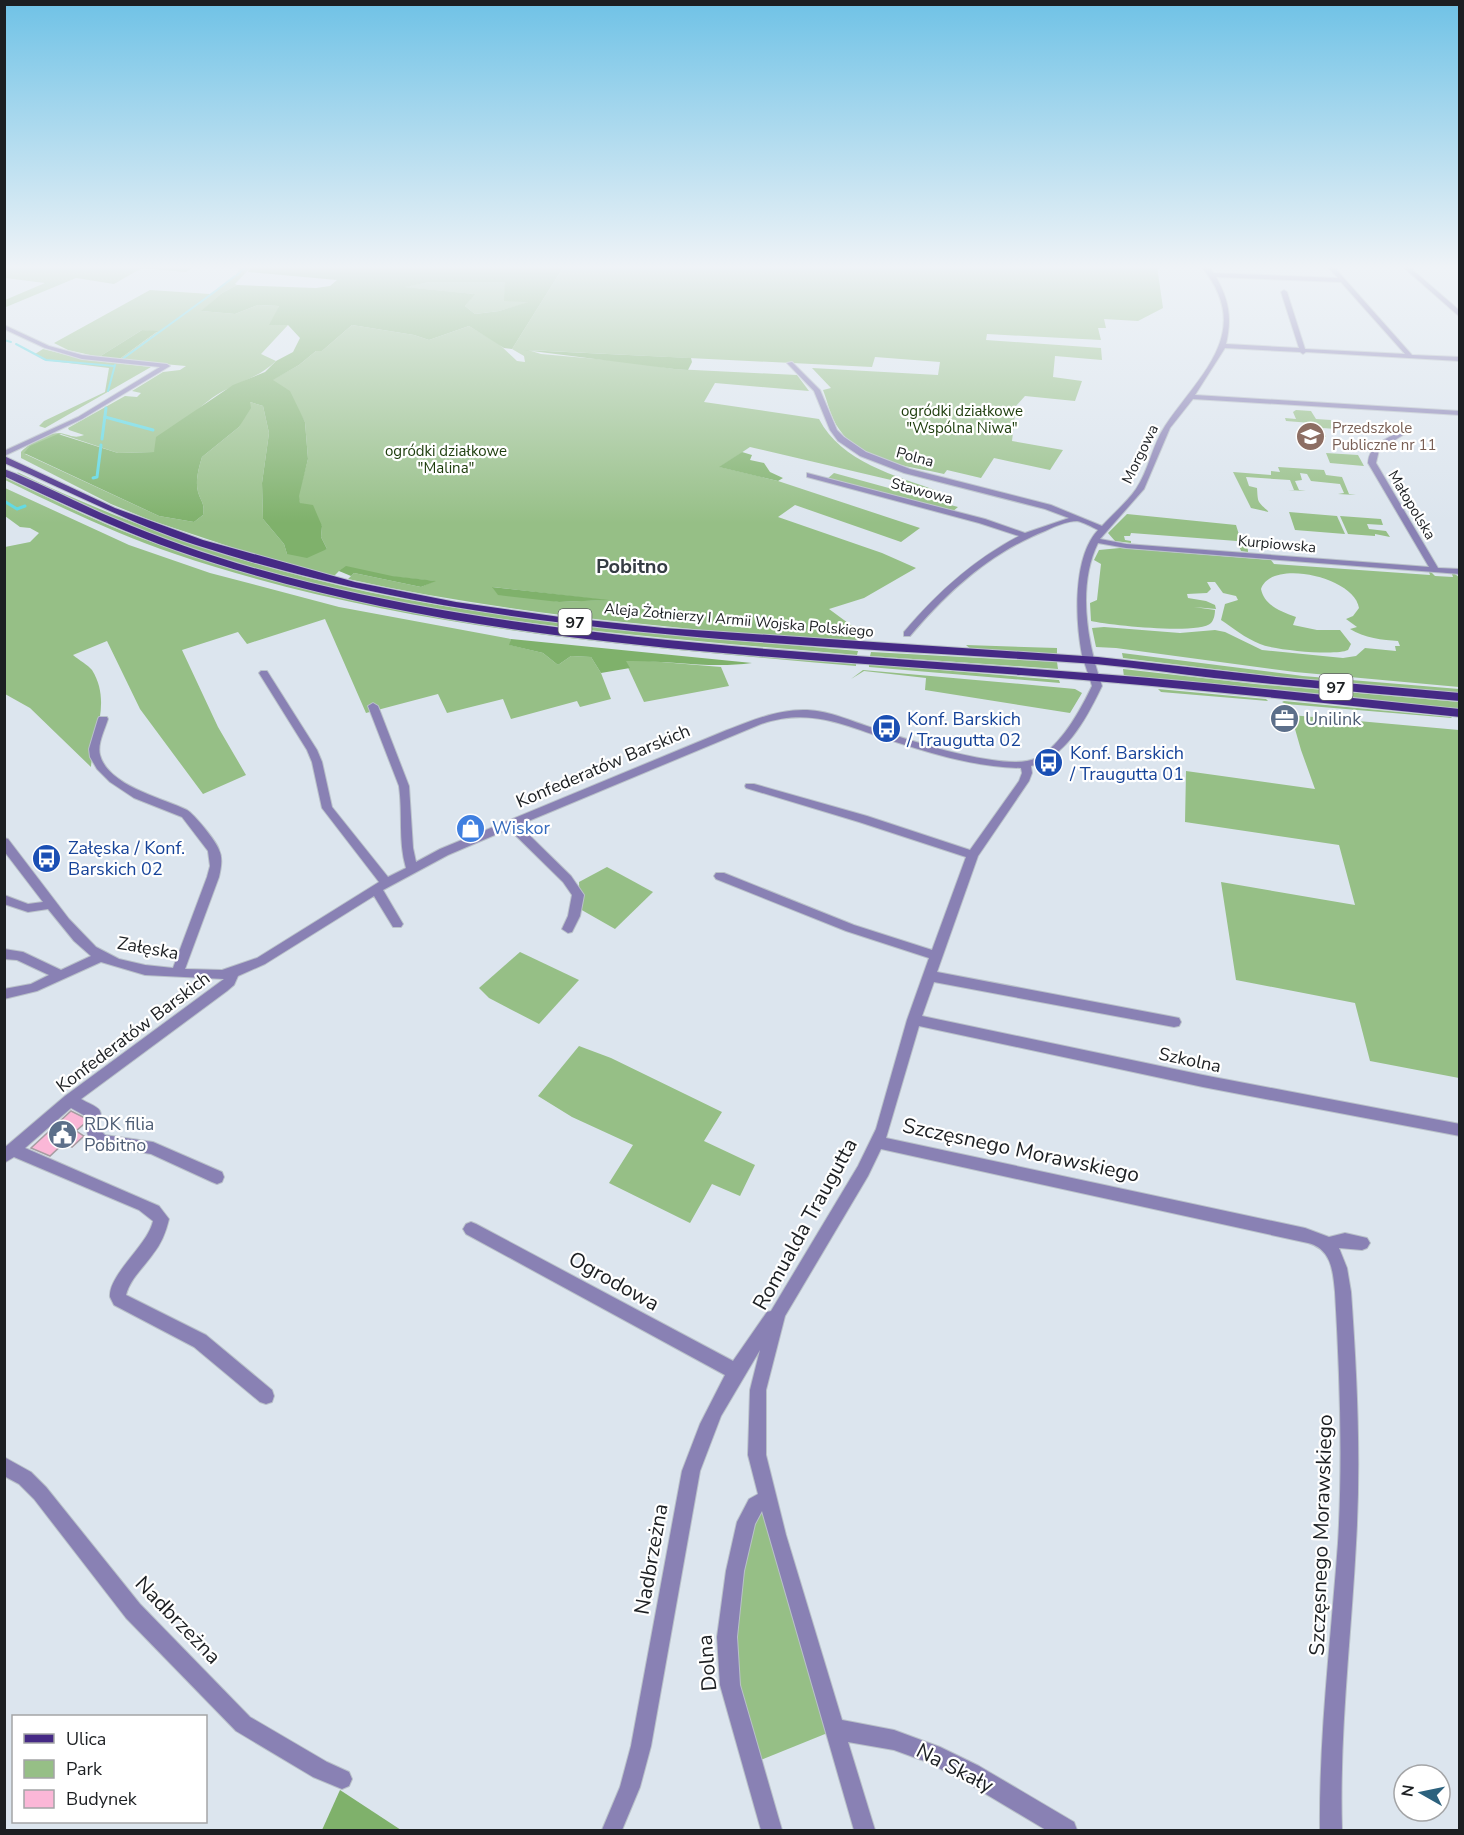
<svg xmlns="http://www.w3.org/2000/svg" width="1464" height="1835" font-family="'Nunito Sans',sans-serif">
<rect width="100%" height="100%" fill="#dce5ee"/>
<g fill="#96bf86" fill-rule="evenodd">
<path d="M4 266H195L186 272 142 268 114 284 76 278 6 307 5 300 45 283 5 278Z"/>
<path d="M242 266H252L235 284 237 285 222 293 202 311 235 314 258 305 279 306 274 318 288 325 261 354 276 361C258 379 233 383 212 398 191 413 173 434 154 452L118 453 61 434 25 454 159 516 194 522 203 515C205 503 201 502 198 492 195 481 199 467 202 457L239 427 250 402 263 406 269 433 262 483 263 519 284 544 287 554 327 549 321 537 322 526 300 503 298 496 308 459 305 422 298 410 272 380 299 365 316 351H322L352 325 414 335 429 340 469 326 499 344 517 361 525 362 524 356 512 349 564 266H1157L1163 308 1138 321 1104 319 1106 328H1098L1101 340 987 334 986 340 1101 348 1102 360 1055 356 1053 377 1082 381 1075 401 1025 396 1016 406 1012 441 1063 450 1050 470 994 458 981 478 947 470 944 474C909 466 860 462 839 429 831 418 828 403 823 390L831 388 812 368 938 375 940 362 875 357 872 367 528 350 541 354 630 362 674 369 797 375 809 391 715 383 704 402 819 419C841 462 896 476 938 491L750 447 720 467 778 481 920 528 901 542 795 505 778 517 882 553 916 568 864 598 829 609 867 637H860L859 643C687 629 516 616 348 579L354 573 421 587 434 581 339 571 334 576 252 554 150 520 111 504 21 458V452C28 444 49 432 60 433 71 435 74 439 84 435L69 430 68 428 125 396 137 397 141 393 132 391 163 372 180 370 186 366 118 360 157 332 142 330 99 357 68 350 54 343 150 290 210 294 235 276ZM493 588V587L603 600 559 602Z"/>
<path d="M430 282H505L530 302 499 311 475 314 465 306 474 294 402 287Z"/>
<path d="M43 349 87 360 151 367 45 428 39 426 44 421 105 392 109 368 44 360 35 354Z"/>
<path d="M1296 410 1311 411 1316 419 1331 420 1335 429 1323 428 1326 437 1317 436 1311 423 1286 421 1285 418 1296 419 1293 412Z"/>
<path d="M1326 453 1358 455 1364 466 1330 463Z"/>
<path d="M1278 467 1324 470 1326 475 1342 477 1349 494 1356 495 1338 494 1344 493 1340 484 1311 481 1307 474 1300 473 1302 480 1295 481 1299 490 1306 491 1288 490H1294L1290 480 1246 477 1249 486 1257 488C1258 503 1257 501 1269 512L1251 508 1233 472 1271 475V471L1280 472Z"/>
<path d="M17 472C129 526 247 566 368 592 530 625 694 637 858 651L857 655C595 632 322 616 80 503 68 497 21 479 17 472Z"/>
<path d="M834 473 958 507 952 512 827 479Z"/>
<path d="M4 477C43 495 81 514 120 530 214 567 311 592 410 611L856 663V666C626 646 394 628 175 554 116 534 60 507 5 480Z"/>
<path d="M5 488 129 545 210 573 339 607 511 639 510 645 543 653 558 665 571 656 591 657 601 673 611 699 580 707 577 701 511 719 503 699 447 713 438 694 366 713 325 619 247 644 238 632 182 650 218 727 246 775 203 794 140 709 107 641 73 655C79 660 88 665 92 670 112 702 93 735 91 767L30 708 5 694V547L30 542 39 533 30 528 20 527 5 516Z"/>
<path d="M1289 512 1337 516 1345 534 1295 530Z"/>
<path d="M1127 514 1236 525 1240 538 1247 539 1248 552 1241 551 1237 541 1131 533 1130 536H1124L1125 540 1131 541V543L1115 541 1108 533Z"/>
<path d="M1340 516 1381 519 1383 525 1367 524 1369 529 1386 531 1390 537 1375 534V536L1348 534Z"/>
<path d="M1120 548 1271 560 1274 564 1430 575 1429 572H1431L1435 576 1453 577 1452 574H1455L1460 578 1459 687 1295 672 1116 648 1096 647 1092 628 1104 627 1180 633 1215 630 1225 632 1262 650 1343 658 1356 656 1365 648 1396 651 1395 646H1400L1398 641C1383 640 1364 638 1350 629L1357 627 1346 619 1353 616 1359 608C1355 577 1271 558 1261 589 1264 605 1281 612 1296 617L1293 625 1317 630H1340L1351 644 1348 650C1336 656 1273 650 1260 644 1245 638 1233 628 1221 620L1225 604 1238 600 1236 596 1223 593 1215 582H1207L1211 589 1207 593 1187 594 1188 598 1206 601 1215 605 1216 609 1194 607 1215 610C1215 614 1214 620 1211 623 1199 635 1108 625 1091 621L1090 603 1097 600 1101 564 1094 560 1099 550Z"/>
<path d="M966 645 1057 648V654L972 650Z"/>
<path d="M871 652 1057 662 1058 669 870 656Z"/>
<path d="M1122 653 1303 676 1459 689V693L1289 678 1123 658Z"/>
<path d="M625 661H649L721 667 729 686 644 702Z"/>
<path d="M869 664 1059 680 1060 683 869 667Z"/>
<path d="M1123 669 1255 684 1459 702V709L1124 677Z"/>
<path d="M863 670 1032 685 1075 689 1082 693 1070 713 925 690 926 678 864 671 851 679Z"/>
<path d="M1158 689 1266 699 1268 701 1161 692Z"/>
<path d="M1284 701 1451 717 1452 718 1286 704 1282 702Z"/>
<path d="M1291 715 1459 730V1078L1370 1061 1355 1003 1236 980 1221 882 1355 905 1339 845 1185 822 1186 771 1315 789 1301 750Z"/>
<path d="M607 867 653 892 615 929 580 909 579 882Z"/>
<path d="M520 952 579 980 539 1024 489 998 479 988Z"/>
<path d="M579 1046 611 1058 722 1112 704 1141 755 1165 740 1196 712 1184 690 1223 609 1183 633 1145 572 1117 538 1096Z"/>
<path d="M766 1507 830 1732 758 1761 734 1683 735 1605 759 1508Z"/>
</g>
<g fill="#7fb16b" fill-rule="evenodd">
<path d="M252 266H564L512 349 504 348 469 326 429 340 414 335 352 325 322 351H316L299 365 273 380 290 391 305 422 308 459 299 496 300 503 313 505 322 526 321 537 327 549 307 558 287 554 284 544 263 519 262 483 269 433 263 406 250 402 251 408 239 427 202 457C199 467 195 481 198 492 201 502 205 503 203 515L194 522 159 516 24 453 30 446 58 434 118 453 154 452 156 437 233 385 265 372 276 361 293 352 300 338 288 325H269L279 306 258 305 235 314 201 311 222 293 237 285 316 288 330 286 337 280 248 272ZM430 282H505L504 301 528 302 499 311 475 314 465 306 475 294 405 287Z"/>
<path d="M142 330 158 331 118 360 99 357Z"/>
<path d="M524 350 691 358 692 362 688 370 674 369Z"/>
<path d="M742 452 752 455 750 460 764 463 770 472 783 478 778 481 719 467Z"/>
<path d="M346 566 392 576 436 581 421 587 354 573 351 576 339 571Z"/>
<path d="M492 587 609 600 559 602 498 595Z"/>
<path d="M511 639 752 663C708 669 670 660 626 661L630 668 601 673 591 657 571 656 558 665 543 653 509 645Z"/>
<path d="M340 1790 401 1830H322Z"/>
</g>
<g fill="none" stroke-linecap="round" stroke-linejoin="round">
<g stroke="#5ad8e2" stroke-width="2">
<path d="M237 275 247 266"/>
<path d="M218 289 235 276"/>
<path d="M4 340 11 342"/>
<path d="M16 344 46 360 114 366"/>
<path d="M121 360 217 290"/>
<path d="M108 391 115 365"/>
</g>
<g stroke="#5ad8e2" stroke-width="3">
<path d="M105 417 153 430"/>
<path d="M102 439 106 408"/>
<path d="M93 478 97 477 101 445"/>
<path d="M4 501 17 509 25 506"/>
</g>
</g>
<path fill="#fbb7d7" stroke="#a89da2" stroke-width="1.5" d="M71 1111 85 1118 84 1124 76 1131 84 1136 72 1147 64 1143 50 1156 31 1148Z"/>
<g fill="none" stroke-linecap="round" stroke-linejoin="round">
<defs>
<g id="minor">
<path d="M1201 266H1207L1214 273 1338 278 1327 266H1333L1412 355 1460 357V361L1306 352 1303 354 1300 352 1225 348 1195 395 1460 411V415L1193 399 1170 428 1144 489 1100 539 1126 544 1429 567 1368 463C1369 445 1386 438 1401 432L1405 434 1403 435 1379 450 1376 463 1438 568 1460 569V574L1126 548 1098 543C1077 586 1087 642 1102 686 1087 717 1066 758 1031 766L1032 773 1029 781 978 856 937 972 1174 1017 1179 1018 1181 1022 1179 1026 1174 1027 934 982 922 1016 1203 1075 1460 1124V1136L1203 1087 919 1026 886 1138 1305 1228 1329 1237 1345 1233 1367 1238 1370 1243 1367 1248 1362 1250 1339 1248 1347 1268 1351 1292C1357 1376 1361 1460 1356 1543 1351 1639 1339 1734 1342 1830H1320C1319 1734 1331 1639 1338 1543 1343 1460 1340 1376 1335 1292 1333 1272 1332 1249 1308 1243L881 1149 868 1176 785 1316 766 1390V1455L786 1535 842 1720 894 1730 940 1747 979 1766 1074 1822 1077 1830H1046L964 1781 927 1762 894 1750 848 1742 875 1830H854L762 1511 755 1524 744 1571 737 1637 740 1685 782 1830H761L720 1685 717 1637 726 1571 737 1522 749 1499 758 1494 748 1455 750 1390 760 1350 721 1416 700 1471 651 1746 640 1787 622 1830H602L620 1787 631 1746 682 1471 700 1424 725 1375 466 1234 463 1229 466 1224 471 1222 476 1224 733 1361 767 1312 771 1311 858 1166 876 1129 907 1020 929 958 846 931 716 879 714 876 716 873H724L854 925 932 950 966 857 859 822 746 788 745 786 746 784H754L867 816 970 850 1019 781 1022 773 1021 768C979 767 939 756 899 743 849 728 814 706 761 724L519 825 571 876 584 895 580 916 572 932 568 933 562 929 568 916 572 895 563 882 509 829 448 855 383 890 403 924 401 927H393L374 896 265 964 238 976 234 985 227 991 81 1099C100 1110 104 1106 99 1129L105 1135 153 1142 222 1172 224 1177 222 1182 217 1184 212 1182 151 1154 97 1145C86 1139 85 1128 87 1117L71 1108 25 1148 159 1206 169 1219C166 1232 161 1244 153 1254 144 1267 130 1279 126 1295L206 1335 272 1390 274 1396 272 1402 266 1404 260 1402 194 1347 114 1305C114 1305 110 1297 110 1297 108 1275 148 1245 153 1221L139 1210 14 1157 4 1163V1148L65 1096 224 979 145 975 101 962 37 991 4 999V989L31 984 49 975 17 960 4 959V949L23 952 61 970 91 956 74 941 48 909 28 912 4 904V895L28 904 43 902 4 851V838L8 839 69 919 96 947 119 959 145 965 173 968 207 877 210 866 208 851 182 817 134 798 110 782 97 769 90 757 89 749 98 719 99 717H107L108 719C105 729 97 744 100 755 108 786 163 798 187 810 194 814 217 842 219 850 223 858 221 868 219 877L185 969 222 970 257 958 379 882 322 808 312 762 307 750 259 673 261 671H267L317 750 322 762 332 807 388 877 406 868C398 841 403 813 399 786L368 706 373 703 378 706 409 786 413 848 416 862 440 849 727 730C753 720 779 709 807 710 830 711 851 721 873 728 912 741 951 754 992 760 1006 762 1024 764 1037 758 1061 746 1081 709 1092 686 1089 676 1085 665 1082 655 1075 618 1073 557 1098 530 1092 527 1083 522 1077 521 1068 521 1053 527 1045 531 990 553 948 591 910 636H904V632C937 593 973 560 1019 536L979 523 807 477V473L985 519 1025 533 1069 518 1045 509 904 473 860 456 838 441 830 430 814 391 787 363 792 362 820 390 837 430 844 437 866 452 910 469 1051 505 1102 526C1113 514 1127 502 1136 489 1149 470 1152 445 1165 426 1201 373 1255 331 1201 266ZM1216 277 1341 282 1405 354 1305 349 1287 292 1284 290 1281 292 1299 348 1226 344C1232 318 1229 300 1216 277Z"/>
<path d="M1402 266H1408L1460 311V317Z"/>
<path d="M4 325 49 346 82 355 167 364 170 366 82 419 4 456V451L78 417 160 367 82 359 45 348 4 329Z"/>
<path d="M4 1457 31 1472 46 1487 140 1604 250 1717 327 1762 349 1772 352 1779 349 1786 342 1789 313 1777 236 1731 126 1618 34 1499 19 1484 4 1476Z"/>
</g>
<g id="primary">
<path d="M4 456 115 508 203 540 355 582 456 602 560 617 664 628 1098 657 1276 677 1460 693V701C1378 694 1296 687 1214 678 1170 673 1126 666 1081 663 783 642 483 638 196 545 129 523 69 491 4 463Z"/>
<path d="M4 469C41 483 77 503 113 518 177 546 244 567 311 583 544 639 784 650 1021 668 1168 678 1314 694 1460 709V717C1314 702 1168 686 1021 675 751 655 472 645 211 562 140 540 72 508 4 476Z"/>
</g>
</defs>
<use href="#minor" stroke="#b9c1c9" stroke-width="2"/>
<use href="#primary" stroke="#b9c1c9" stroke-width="2"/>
<use href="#minor" fill="#8981b4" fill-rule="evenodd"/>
<use href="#primary" fill="#452985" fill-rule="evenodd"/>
</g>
<linearGradient id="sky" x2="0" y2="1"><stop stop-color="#6fc2e6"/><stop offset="0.51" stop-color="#eff3f7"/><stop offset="1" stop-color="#eff3f7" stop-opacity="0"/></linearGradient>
<rect width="1464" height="523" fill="url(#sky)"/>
<defs>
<symbol id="school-disc" viewBox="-11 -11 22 22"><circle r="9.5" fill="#8d6e63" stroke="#fff"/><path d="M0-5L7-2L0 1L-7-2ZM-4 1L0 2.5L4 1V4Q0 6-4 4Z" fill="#fff"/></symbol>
<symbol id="office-disc" viewBox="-11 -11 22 22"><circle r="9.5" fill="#5c6f8a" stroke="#fff"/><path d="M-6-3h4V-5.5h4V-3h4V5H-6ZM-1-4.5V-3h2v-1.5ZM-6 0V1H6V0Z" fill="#fff"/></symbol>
<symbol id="bus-disc" viewBox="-11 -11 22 22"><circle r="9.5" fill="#1a4fb4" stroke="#fff"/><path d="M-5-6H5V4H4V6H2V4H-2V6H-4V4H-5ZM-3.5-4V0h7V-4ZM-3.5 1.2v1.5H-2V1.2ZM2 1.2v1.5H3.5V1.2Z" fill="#fff"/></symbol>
<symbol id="shop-disc" viewBox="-11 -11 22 22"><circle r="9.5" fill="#3f7fe0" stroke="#fff"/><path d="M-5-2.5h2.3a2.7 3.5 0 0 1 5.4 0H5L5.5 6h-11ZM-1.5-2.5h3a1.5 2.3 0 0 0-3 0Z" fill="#fff"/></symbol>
<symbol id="civic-disc" viewBox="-11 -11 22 22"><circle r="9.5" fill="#5c6f8a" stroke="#fff"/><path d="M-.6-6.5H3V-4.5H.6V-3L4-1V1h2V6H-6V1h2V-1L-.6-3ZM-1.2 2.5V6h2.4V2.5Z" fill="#fff"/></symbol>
</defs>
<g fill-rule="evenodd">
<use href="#school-disc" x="1294" y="420" width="33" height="33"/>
<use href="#office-disc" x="1268" y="702" width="33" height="33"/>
<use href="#bus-disc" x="870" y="712" width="33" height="33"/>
<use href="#bus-disc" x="1032" y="746" width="33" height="33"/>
<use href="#shop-disc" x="454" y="812" width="33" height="33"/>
<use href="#bus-disc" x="30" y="842" width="33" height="33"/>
<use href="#civic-disc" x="46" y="1118" width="33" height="33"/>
</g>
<g text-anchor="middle" stroke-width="4.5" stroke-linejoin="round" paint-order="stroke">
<g font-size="15" fill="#1b3b0a" stroke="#fff">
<text x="962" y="416">ogródki działkowe<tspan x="962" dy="17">"Wspólna Niwa"</tspan></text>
<text x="446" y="456">ogródki działkowe<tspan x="446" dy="17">"Malina"</tspan></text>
</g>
<g font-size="15" fill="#785e54" stroke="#fff" text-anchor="start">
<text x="1332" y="433">Przedszkole<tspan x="1332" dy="17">Publiczne nr 11</tspan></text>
</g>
<g font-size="15" fill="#1c1f22" stroke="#fff">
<text transform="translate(1140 454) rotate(-64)" y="5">Morgowa</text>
<text transform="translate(915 457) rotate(15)" y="5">Polna</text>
<text transform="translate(922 491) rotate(15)" y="5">Stawowa</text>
<text transform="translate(1412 505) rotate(59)" y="5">Małopolska</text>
<text transform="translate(1277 544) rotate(5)" y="5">Kurpiowska</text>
<text transform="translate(739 620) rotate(5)" y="5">Aleja Żołnierzy I Armii Wojska Polskiego</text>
</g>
<g fill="#fff" stroke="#606264" stroke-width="1.5">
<rect x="558.5" y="609" width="33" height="26" rx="4.5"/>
<rect x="1319.5" y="674" width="33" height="26" rx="4.5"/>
</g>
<g font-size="16" font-weight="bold" fill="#1c1f22">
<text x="575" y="628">97</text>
<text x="1336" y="693">97</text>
</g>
<g font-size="18" fill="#164399" stroke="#fff" text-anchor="start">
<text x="907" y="725">Konf. Barskich<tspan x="907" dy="21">/ Traugutta 02</tspan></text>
<text x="1070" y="759">Konf. Barskich<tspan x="1070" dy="21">/ Traugutta 01</tspan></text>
<text x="68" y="854">Załęska / Konf.<tspan x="68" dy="21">Barskich 02</tspan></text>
</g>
<g font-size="18" fill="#4e5e75" stroke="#fff" text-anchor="start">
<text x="1305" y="725">Unilink</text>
<text x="84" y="1130">RDK filia<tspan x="84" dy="21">Pobitno</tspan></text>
</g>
<g font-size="18" fill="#1c1f22" stroke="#fff">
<text transform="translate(603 766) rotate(-23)" y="6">Konfederatów Barskich</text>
<text transform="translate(148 948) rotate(10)" y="6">Załęska</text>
<text transform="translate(133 1032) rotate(-37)" y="6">Konfederatów Barskich</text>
<text transform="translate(1190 1060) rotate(12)" y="6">Szkolna</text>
</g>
<g font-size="18" fill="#366cbe" stroke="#fff" text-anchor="start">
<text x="492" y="834">Wiskor</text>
</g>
<g font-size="20" font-weight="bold" fill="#353c43" stroke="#fff">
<text x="632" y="573">Pobitno</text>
</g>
<g font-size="21" fill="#1c1f22" stroke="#fff">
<text transform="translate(1021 1150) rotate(12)" y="7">Szczęsnego Morawskiego</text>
<text transform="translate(805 1224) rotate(-61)" y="7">Romualda Traugutta</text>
<text transform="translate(614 1281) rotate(29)" y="7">Ogrodowa</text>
<text transform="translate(1321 1535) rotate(-88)" y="7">Szczęsnego Morawskiego</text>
<text transform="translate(651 1559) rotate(-80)" y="7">Nadbrzeżna</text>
<text transform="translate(178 1620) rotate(46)" y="7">Nadbrzeżna</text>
<text transform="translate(707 1663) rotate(-95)" y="7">Dolna</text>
<text transform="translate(955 1768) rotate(27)" y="7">Na Skały</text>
</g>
</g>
<rect width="1464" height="1835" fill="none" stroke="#1c1f22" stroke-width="12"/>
<rect x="12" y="1715" width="195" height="108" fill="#ffffff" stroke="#a4a5a7" stroke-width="1.5"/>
<rect x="24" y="1734" width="30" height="9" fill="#452985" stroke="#a4a5a7" stroke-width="1.5"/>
<text x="66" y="1745" font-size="18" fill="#1c1f22">Ulica</text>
<rect x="24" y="1760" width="30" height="18" fill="#96bf86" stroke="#a4a5a7" stroke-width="1.5"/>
<text x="66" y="1775" font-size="18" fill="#1c1f22">Park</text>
<rect x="24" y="1790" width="30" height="18" fill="#fbb7d7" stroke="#a4a5a7" stroke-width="1.5"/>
<text x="66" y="1805" font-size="18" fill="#1c1f22">Budynek</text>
<g transform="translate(1422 1793) rotate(279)"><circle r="28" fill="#ffffff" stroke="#a4a5a7" stroke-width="1.5"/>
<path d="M0-4.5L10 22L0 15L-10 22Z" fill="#2c617d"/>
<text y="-9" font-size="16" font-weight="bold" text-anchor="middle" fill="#1c1f22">N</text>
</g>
</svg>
